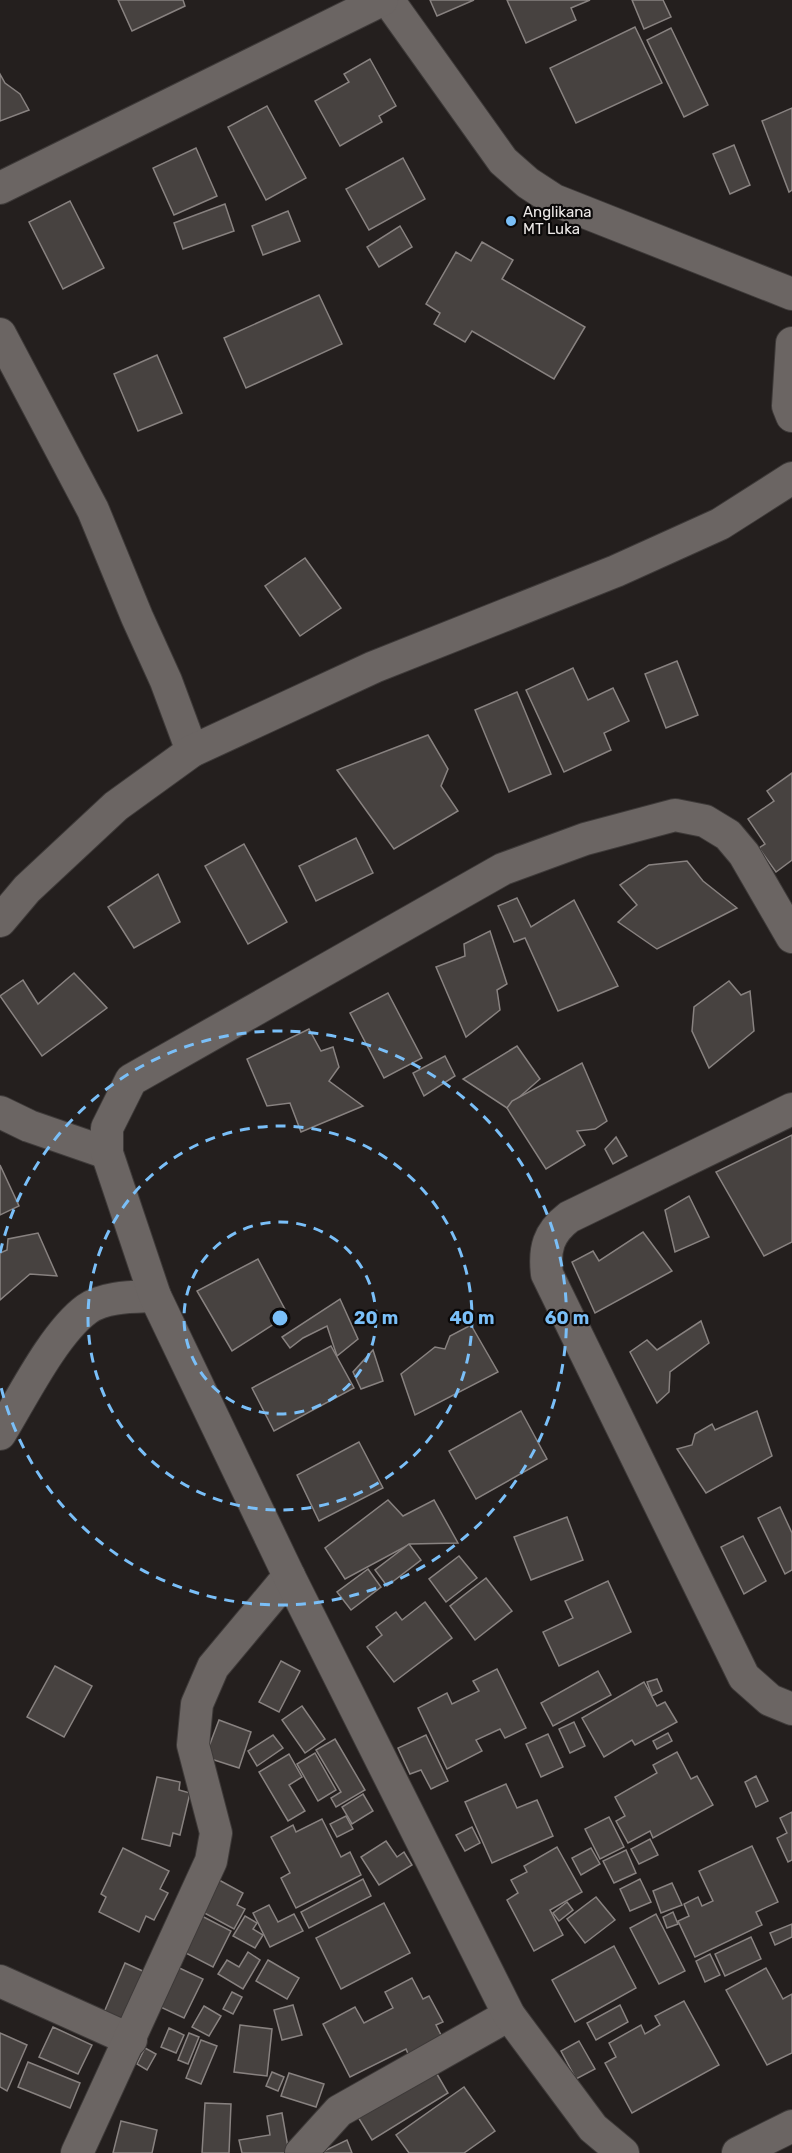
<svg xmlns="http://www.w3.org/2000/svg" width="792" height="2153" font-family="Rubik,sans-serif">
<rect width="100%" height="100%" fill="#241f1e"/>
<g fill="#474240" stroke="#888280" stroke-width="1.5">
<path d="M118 0H183L185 6 132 31Z"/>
<path d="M430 0H474L437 16Z"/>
<path d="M507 0H590L571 8 576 20 526 43Z"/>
<path d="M632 0H663L671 17 644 29Z"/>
<path d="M635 27 662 83 576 123 550 68Z"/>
<path d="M671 28 708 105 684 117 647 40Z"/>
<path d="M370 59 396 106 379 116 382 122 340 146 315 101 349 82 344 74Z"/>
<path d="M0 74 5 83 20 94 29 110 0 121Z"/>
<path d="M267 106 306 178 266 200 228 127Z"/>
<path d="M792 108V190L789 192 762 121Z"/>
<path d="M734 145 750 185 730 194 713 154Z"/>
<path d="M196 148 217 196 174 215 153 168Z"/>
<path d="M403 158 425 199 369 230 346 189Z"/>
<path d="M70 201 104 268 63 289 29 222Z"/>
<path d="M225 204 234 231 183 249 174 223Z"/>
<path d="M288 211 300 241 263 255 252 226Z"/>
<path d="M400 226 412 247 379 267 367 247Z"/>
<path d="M482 242 513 260 502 279 585 327 554 379 472 331 465 342 434 324 440 313 426 304 456 252 471 261Z"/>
<path d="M319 295 342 344 246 388 224 338Z"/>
<path d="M157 355 182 413 138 431 114 374Z"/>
<path d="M305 558 341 608 300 636 265 586Z"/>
<path d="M677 661 698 715 666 728 645 674Z"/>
<path d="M573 668 588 700 613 688 629 721 604 733 611 750 564 772 526 690Z"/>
<path d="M517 692 551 774 509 792 475 710Z"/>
<path d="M428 735 448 769 441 786 458 811 394 849 337 770Z"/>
<path d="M792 773V860L776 872 759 848 765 844 748 819 774 801 767 791Z"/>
<path d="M356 838 373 873 316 901 299 866Z"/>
<path d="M244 844 287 922 248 944 205 866Z"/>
<path d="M687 861 703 881 737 908 657 949 618 922 637 905 620 885 649 865Z"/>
<path d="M158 874 180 922 134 948 108 907Z"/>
<path d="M517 898 531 927 574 900 618 986 558 1011 525 938 514 942 498 906Z"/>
<path d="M490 931 507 984 497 990 500 1010 466 1037 436 967 465 956 464 944Z"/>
<path d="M74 973 107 1008 42 1056 0 996 23 980 38 1004Z"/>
<path d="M729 981 741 995 750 991 754 1031 709 1068 692 1031 694 1007Z"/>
<path d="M388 993 422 1058 384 1078 350 1013Z"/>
<path d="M309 1029 321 1051 333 1047 339 1067 329 1081 363 1106 301 1132 290 1103 267 1106 247 1059Z"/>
<path d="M517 1046 540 1079 507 1108 463 1079Z"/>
<path d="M445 1056 455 1076 424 1096 413 1073Z"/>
<path d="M582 1063 607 1121 595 1129 577 1131 585 1145 546 1169 507 1108 512 1101Z"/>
<path d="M792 1135V1242L764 1256 716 1172Z"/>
<path d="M616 1137 627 1156 613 1164 605 1149Z"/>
<path d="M0 1165 19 1206 0 1215Z"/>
<path d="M689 1196 709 1237 675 1252 665 1210Z"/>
<path d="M643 1232 672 1271 595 1313 572 1262 593 1251 599 1261Z"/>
<path d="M38 1233 57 1276 30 1274 0 1300V1253L7 1250 8 1239Z"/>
<path d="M258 1259 288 1315 232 1351 197 1291Z"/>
<path d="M340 1299 358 1339 337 1356 327 1326 303 1338 290 1348 282 1337Z"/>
<path d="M701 1321 709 1343 670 1372 669 1392 657 1403 630 1352 647 1340 657 1350Z"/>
<path d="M471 1325 498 1372 415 1415 401 1374 435 1347 445 1349 450 1336Z"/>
<path d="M331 1346 354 1388 274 1431 252 1388Z"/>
<path d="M373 1350 383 1381 361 1389 353 1372Z"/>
<path d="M521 1411 547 1459 476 1499 449 1451Z"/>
<path d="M757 1411 772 1456 706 1493 677 1449 692 1445 695 1434 712 1424 715 1430Z"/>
<path d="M359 1442 383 1488 319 1521 297 1475Z"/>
<path d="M388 1500 403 1516 434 1500 458 1543 410 1544 345 1579 325 1548Z"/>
<path d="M780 1507 792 1533V1570L785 1574 758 1518Z"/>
<path d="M567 1517 583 1560 531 1580 514 1537Z"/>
<path d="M743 1536 766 1581 744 1594 721 1547Z"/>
<path d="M409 1544 421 1560 387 1586 375 1570Z"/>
<path d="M459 1556 477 1578 446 1602 429 1579Z"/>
<path d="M368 1569 381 1587 351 1610 337 1592Z"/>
<path d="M486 1578 512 1611 475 1640 450 1606Z"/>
<path d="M608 1581 631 1632 559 1666 543 1632 573 1618 565 1601Z"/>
<path d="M425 1602 452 1638 394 1682 367 1647 382 1635 376 1627 396 1612 402 1620Z"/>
<path d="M281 1661 300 1671 279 1712 259 1702Z"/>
<path d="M55 1666 92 1686 64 1737 27 1717Z"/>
<path d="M497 1669 526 1728 505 1738 500 1729 476 1740 482 1751 447 1769 418 1708 447 1693 452 1704 479 1691 473 1681Z"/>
<path d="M598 1671 611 1695 553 1726 541 1703Z"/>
<path d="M657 1679 662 1691 652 1696 647 1682Z"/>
<path d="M644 1682 657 1706 665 1702 677 1722 635 1745 632 1740 604 1757 582 1718Z"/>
<path d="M302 1706 325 1739 305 1753 282 1720Z"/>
<path d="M219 1720 251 1732 239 1768 205 1757Z"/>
<path d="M574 1722 585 1746 570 1753 559 1729Z"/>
<path d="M668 1733 672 1741 657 1749 653 1741Z"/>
<path d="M548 1734 563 1767 541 1777 526 1744Z"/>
<path d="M273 1735 283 1748 257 1766 248 1751Z"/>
<path d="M426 1735 448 1781 431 1789 421 1770 410 1774 398 1748Z"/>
<path d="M335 1739 365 1790 336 1807 331 1798 341 1792 316 1750Z"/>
<path d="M677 1752 691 1779 697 1776 713 1805 653 1838 650 1831 628 1843 616 1821 625 1816 615 1797 657 1773 653 1765Z"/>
<path d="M315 1753 336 1790 318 1801 297 1764Z"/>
<path d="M289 1754 302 1777 289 1785 305 1811 288 1821 259 1772Z"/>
<path d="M756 1776 768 1801 756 1807 745 1782Z"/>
<path d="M157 1777 180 1782 179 1790 190 1793 180 1835 173 1833 170 1846 142 1839Z"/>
<path d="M506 1784 517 1808 537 1800 553 1836 492 1863 465 1802Z"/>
<path d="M363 1794 373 1811 352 1824 342 1807Z"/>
<path d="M792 1812V1860L788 1862 777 1838 787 1833 780 1818Z"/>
<path d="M346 1816 353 1829 337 1837 330 1824Z"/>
<path d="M609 1817 624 1847 600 1859 585 1829Z"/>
<path d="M322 1819 341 1857 350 1852 361 1875 296 1908 281 1878 290 1873 271 1837 293 1825 296 1832Z"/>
<path d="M472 1827 480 1843 465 1851 456 1835Z"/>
<path d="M650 1839 658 1855 639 1864 631 1849Z"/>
<path d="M386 1841 397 1857 404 1852 412 1865 379 1885 361 1857Z"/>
<path d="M752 1846 778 1902 756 1912 762 1925 695 1957 678 1921 689 1916 684 1904 698 1897 702 1906 713 1901 699 1871Z"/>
<path d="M557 1847 582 1892 550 1910 563 1935 534 1951 507 1900 518 1893 511 1880 527 1872 524 1866Z"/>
<path d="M123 1848 169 1871 160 1889 168 1893 154 1920 146 1916 139 1932 99 1912 106 1897 101 1894Z"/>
<path d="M591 1848 600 1864 581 1875 572 1858Z"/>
<path d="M626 1850 636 1873 614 1883 603 1861Z"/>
<path d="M363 1879 371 1896 309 1928 301 1912Z"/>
<path d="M640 1879 651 1902 630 1911 620 1889Z"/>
<path d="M219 1880 243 1893 237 1905 245 1909 234 1929 197 1909Z"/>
<path d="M672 1883 682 1905 661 1913 653 1891Z"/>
<path d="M596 1897 615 1920 585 1943 567 1919Z"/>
<path d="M567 1902 573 1910 559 1921 553 1913Z"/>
<path d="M384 1903 410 1953 341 1989 316 1938Z"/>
<path d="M269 1905 278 1922 294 1914 303 1931 270 1947 253 1913Z"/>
<path d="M194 1912 231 1931 213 1967 176 1948Z"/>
<path d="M673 1912 678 1924 667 1928 663 1917Z"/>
<path d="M656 1914 685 1971 659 1984 630 1928Z"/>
<path d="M245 1916 257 1923 253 1929 263 1935 255 1948 233 1936Z"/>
<path d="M792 1924V1937L775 1945 770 1933Z"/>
<path d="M751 1937 761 1959 725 1976 715 1954Z"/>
<path d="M614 1946 636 1988 575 2022 552 1980Z"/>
<path d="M248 1952 260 1960 243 1989 218 1974 227 1960 239 1967Z"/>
<path d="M710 1954 720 1975 705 1982 696 1961Z"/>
<path d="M268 1960 299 1978 287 1999 256 1981Z"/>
<path d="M125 1963 147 1973 124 2027 102 2017Z"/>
<path d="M173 1965 203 1979 184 2018 154 2004Z"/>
<path d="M766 1968 783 1999 792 1994V2053L767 2065 726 1990Z"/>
<path d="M412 1978 423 1999 429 1996 443 2022 436 2025 443 2039 409 2056 406 2049 350 2077 323 2024 355 2007 364 2023 393 2008 385 1992Z"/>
<path d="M232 1992 242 1997 233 2014 223 2009Z"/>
<path d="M684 2001 719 2065 632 2113 605 2063 616 2057 609 2043 641 2025 645 2034 660 2025 655 2016Z"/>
<path d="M293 2005 302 2035 282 2040 274 2010Z"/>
<path d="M620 2005 628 2022 596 2040 587 2023Z"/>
<path d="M204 2006 221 2016 209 2036 192 2027Z"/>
<path d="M240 2025 272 2029 267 2076 234 2072Z"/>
<path d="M53 2027 92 2045 78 2074 39 2057Z"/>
<path d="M169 2028 184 2035 176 2053 161 2047Z"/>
<path d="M0 2033 27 2045 7 2091 0 2087Z"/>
<path d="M189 2033 199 2037 188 2064 178 2060Z"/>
<path d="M201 2040 217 2046 201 2084 186 2078Z"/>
<path d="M579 2041 595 2069 576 2079 561 2051Z"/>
<path d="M145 2048 156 2054 147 2070 137 2064Z"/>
<path d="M28 2062 80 2083 70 2108 18 2087Z"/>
<path d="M434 2069 448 2093 372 2140 358 2117Z"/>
<path d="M272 2072 284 2077 278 2091 266 2086Z"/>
<path d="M289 2073 324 2084 316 2107 281 2096Z"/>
<path d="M464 2087 495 2131 464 2153H409L396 2135Z"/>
<path d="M205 2103 231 2104 229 2153H202Z"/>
<path d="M282 2113 289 2153H242L239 2140 270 2135 267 2116Z"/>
<path d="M121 2121 157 2130 152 2153H113Z"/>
<path d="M347 2140 352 2153H320Z"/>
</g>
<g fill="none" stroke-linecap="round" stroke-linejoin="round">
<defs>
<g id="minor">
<path d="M388 0 503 161 528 183 554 200 792 294"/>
<path d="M0 188 382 0"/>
<path d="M0 334 93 510 137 617 166 681 192 751"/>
<path d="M792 343 788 406 792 416"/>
<path d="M0 921 27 889 116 806 192 751 374 667 616 571 720 524 792 478"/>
<path d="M792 1109 569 1217C548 1233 544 1249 547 1274L744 1677 770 1700 792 1709"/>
<path d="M0 1112 29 1126 107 1153"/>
<path d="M0 1434C22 1398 54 1333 87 1309 105 1296 135 1297 155 1296"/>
<path d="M0 1981 131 2040"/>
<path d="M77 2153 211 1861 216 1833 193 1745 197 1704 213 1667 289 1576"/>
<path d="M301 2153 339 2111 509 2015"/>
<path d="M623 2153 593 2128 509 2015 289 1576 155 1296 107 1153V1128L131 1080 503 869 585 839 675 815 705 821 728 835 744 854 792 937"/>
<path d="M738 2153 792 2126"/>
</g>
</defs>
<use href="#minor" stroke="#3e3a39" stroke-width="34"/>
<use href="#minor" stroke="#6b6563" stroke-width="32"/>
</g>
<g fill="none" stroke="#7abff8" stroke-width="3" stroke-dasharray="10 8">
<circle cx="280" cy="1318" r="96"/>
<circle cx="280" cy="1318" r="192"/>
<path d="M0 1253A287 287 0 1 1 0 1383"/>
</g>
<circle fill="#7abff8" stroke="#0b0909" stroke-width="2" cx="511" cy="221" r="6"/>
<g text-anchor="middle" stroke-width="4.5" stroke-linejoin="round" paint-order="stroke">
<g font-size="15" fill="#ede9e8" stroke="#0b0909" text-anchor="start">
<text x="523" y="217">Anglikana<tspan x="523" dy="17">MT Luka</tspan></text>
</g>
</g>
<circle cx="280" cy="1318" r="9" fill="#7abff8" stroke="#0b0909" stroke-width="3"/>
<g font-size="18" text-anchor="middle" font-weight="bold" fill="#7abff8" stroke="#0b0909" stroke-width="4.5" stroke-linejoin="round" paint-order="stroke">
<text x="376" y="1324">20 m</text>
<text x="472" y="1324">40 m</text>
<text x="567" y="1324">60 m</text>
</g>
</svg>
